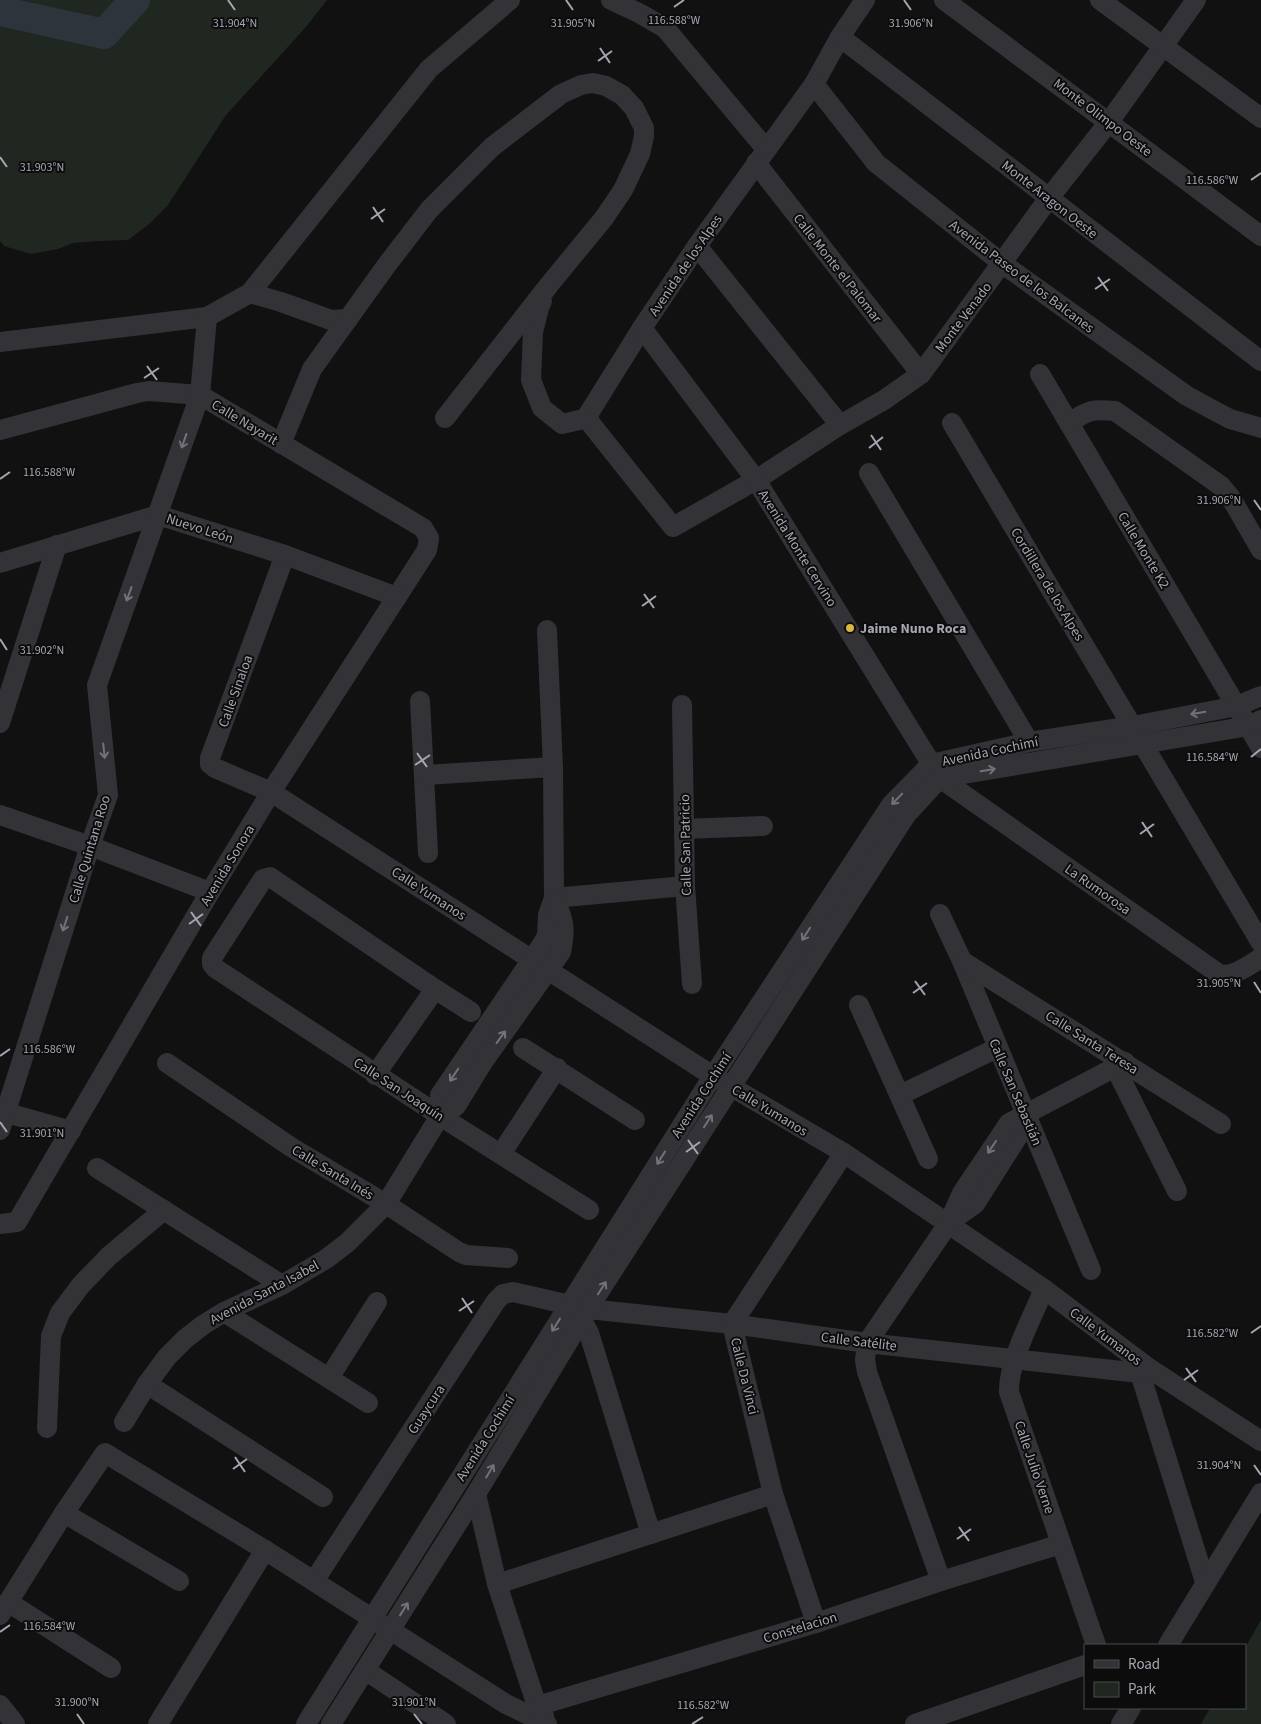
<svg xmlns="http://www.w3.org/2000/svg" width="1261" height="1724" font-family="'Source Sans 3',sans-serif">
<rect width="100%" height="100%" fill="#111112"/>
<g fill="#202721">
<path d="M0 0H327L305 28 226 115 168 205 149 224 128 240 99 241 73 243 58 249 31 254 4 246 0 241Z"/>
<path d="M1261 1620V1724H1201L1210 1708H1245V1648Z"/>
</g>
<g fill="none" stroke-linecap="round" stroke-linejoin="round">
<path stroke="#2e343b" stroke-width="30" d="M0 11 104 34 135 0"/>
<g stroke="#333337" stroke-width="20">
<path d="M611 0 639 13 665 28 766 149"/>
<path d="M865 0 840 37 814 84 697 246 642 328 589 413 588 418 591 424 673 527 756 480 840 425 884 400 921 374 1049 198 1109 122 1196 0"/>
<path d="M944 0 1261 236"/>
<path d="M1100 0 1261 118"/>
<path d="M840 37 1261 361"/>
<path d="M814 84 876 163 1003 264 1187 396 1230 419 1261 428"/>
<path d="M756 163 921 374"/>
<path d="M697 246 840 425"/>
<path d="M250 293 429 69 510 0"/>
<path d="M542 301 539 308 533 332 531 380 542 408 562 424 588 418"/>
<path d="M642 328 756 480 940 778 1219 974C1233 978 1249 965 1261 958"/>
<path d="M0 342 207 317 250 293 281 302 331 320 348 319"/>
<path d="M1040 374 1261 748"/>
<path d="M952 423 1261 943"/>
<path d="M1069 423C1088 410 1092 409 1115 411L1221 486 1231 498 1261 550"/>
<path d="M0 430 137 393 149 391 200 395 423 528 429 538 427 550 271 792 210 892 17 1222 0 1224"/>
<path d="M281 444 312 369 386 266 429 210 492 147 561 94 581 85 593 83 606 86 622 95 634 108 644 128V136L640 154 623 190 604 218 549 285 445 418"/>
<path d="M869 473 1029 742"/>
<path d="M285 555 210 758V764L215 768 271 792 713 1076 844 1153 1044 1289 1150 1369 1261 1441"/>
<path d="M0 563 158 515 285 555 397 597"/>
<path d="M420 701 428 853"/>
<path d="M682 705 685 886 692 984"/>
<path d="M0 723 57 545"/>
<path d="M425 775 553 767"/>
<path d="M0 815 90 846 210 892"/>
<path d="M684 829 763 826"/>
<path d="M554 898 685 886"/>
<path d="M940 914 962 961 1091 1270"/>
<path d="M962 961 1221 1124"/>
<path d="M859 1005 928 1159"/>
<path d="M471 1012 435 989 270 877 263 879 212 958V964L215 968 440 1116 589 1210"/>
<path d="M523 1048 635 1120"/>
<path d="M167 1063 291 1147 386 1204 459 1252 466 1255 508 1258"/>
<path d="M1115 1067 1177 1191"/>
<path d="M375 1075 435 989"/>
<path d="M900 1095 997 1048"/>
<path d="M0 1111 71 1131"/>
<path d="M440 1116V1095L543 943 547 935 548 915 554 898 553 767 547 630"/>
<path d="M0 1130 90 846 108 795 97 685 200 395 207 317"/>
<path d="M501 1154 557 1068"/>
<path d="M97 1168 282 1285"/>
<path d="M949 1222 975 1204 1020 1133 1026 1114"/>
<path d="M1044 1289C1032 1318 1008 1362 1009 1392L1096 1645"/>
<path d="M224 1312 368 1403"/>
<path d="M575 1312 582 1320 589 1333 651 1534"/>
<path d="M1140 1373 1205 1582"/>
<path d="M329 1378 377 1302"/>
<path d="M147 1384 323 1497"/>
<path d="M124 1422 147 1384 167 1357 185 1339 203 1325 224 1312 282 1285 326 1259 347 1243 386 1204 440 1116 456 1106 483 1062 561 952C566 928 564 920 554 898"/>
<path d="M47 1428 51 1336 60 1313 81 1285 109 1256 164 1210"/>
<path d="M476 1494 497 1584 537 1706 544 1716"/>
<path d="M64 1513 179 1581"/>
<path d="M314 1581 496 1301 503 1294 513 1292 588 1309 732 1324 867 1343 1140 1373 1150 1369"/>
<path d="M941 1581 867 1372 865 1360 867 1343 948 1224 962 1193 1009 1123 1125 1062"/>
<path d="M497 1584 773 1494"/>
<path d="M8 1602 111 1668"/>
<path d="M0 1615 64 1513 105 1453 265 1550 506 1704 547 1724"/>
<path d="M816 1623 773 1494 732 1324 844 1153"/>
<path d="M1168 1645 1261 1493"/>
<path d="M365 1670 446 1724"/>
<path d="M0 1705 15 1724"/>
<path d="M537 1706 816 1623 941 1581 1061 1544"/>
<path d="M158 1724 265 1550"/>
<path d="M306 1724 713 1076 891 805 931 764 1029 742 1133 726 1237 706 1261 696"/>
<path d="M331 1724 476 1494 588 1309 906 815 940 778 1249 726 1261 720"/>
<path d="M915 1724 1085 1665"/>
<path d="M1121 1724 1131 1708"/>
</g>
</g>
<defs><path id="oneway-shaft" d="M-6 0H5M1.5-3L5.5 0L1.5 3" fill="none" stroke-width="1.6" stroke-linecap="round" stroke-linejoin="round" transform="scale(1.25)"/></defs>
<g stroke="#71737a">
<use href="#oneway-shaft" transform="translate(184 441) rotate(109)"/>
<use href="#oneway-shaft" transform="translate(129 594) rotate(110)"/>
<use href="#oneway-shaft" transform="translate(1198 713) rotate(170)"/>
<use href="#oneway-shaft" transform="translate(104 751) rotate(84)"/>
<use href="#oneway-shaft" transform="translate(988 770) rotate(-9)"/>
<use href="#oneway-shaft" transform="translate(897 799) rotate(134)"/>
<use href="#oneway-shaft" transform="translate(65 924) rotate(108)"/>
<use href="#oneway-shaft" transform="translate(806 934) rotate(123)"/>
<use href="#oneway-shaft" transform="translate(501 1037) rotate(-54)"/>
<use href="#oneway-shaft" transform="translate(454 1075) rotate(124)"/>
<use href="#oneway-shaft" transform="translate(708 1121) rotate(-57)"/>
<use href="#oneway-shaft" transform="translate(992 1147) rotate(124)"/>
<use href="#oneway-shaft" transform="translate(661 1158) rotate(122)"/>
<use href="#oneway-shaft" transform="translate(602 1288) rotate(-57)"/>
<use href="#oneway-shaft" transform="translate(556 1325) rotate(122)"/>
<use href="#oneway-shaft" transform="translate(490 1471) rotate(-59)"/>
<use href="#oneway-shaft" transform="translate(404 1609) rotate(-58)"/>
</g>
<path fill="none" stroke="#a4a7b1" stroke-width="2" d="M228 0 235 10M566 0 573 10M904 0 911 10M674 7 684 0M600 48 610 63M598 61 612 51M0 157 7 167M1251 180 1261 173M373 207 383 222M371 219 385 209M1098 277 1108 291M1095 289 1110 279M147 366 157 380M144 378 159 368M871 435 881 450M869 448 883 437M0 479 10 472M1254 500 1261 510M644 594 654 608M642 606 656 596M0 639 7 650M417 753 427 767M1251 757 1261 749M415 765 430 755M1142 822 1152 837M1140 834 1154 824M191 912 201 926M189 924 203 914M915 981 925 995M1254 982 1261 993M913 993 927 983M0 1056 10 1049M0 1122 7 1132M688 1140 698 1154M686 1152 700 1142M462 1298 472 1313M459 1311 474 1301M1251 1333 1261 1326M1186 1368 1196 1382M1184 1380 1198 1370M235 1457 245 1472M1254 1465 1261 1475M233 1469 247 1459M959 1527 969 1541M957 1539 971 1529M0 1632 10 1625M77 1714 84 1724M414 1714 422 1724M692 1724 703 1717"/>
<circle fill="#dbb740" stroke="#0c0c0d" stroke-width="2" cx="850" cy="628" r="5"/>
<g text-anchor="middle" stroke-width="4" stroke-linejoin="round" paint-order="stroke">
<g font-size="14" fill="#a4a7b1" stroke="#0c0c0d">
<text transform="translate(1103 117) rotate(37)" y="5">Monte Olimpo Oeste</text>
<text transform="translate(1050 199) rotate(38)" y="5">Monte Aragon Oeste</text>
<text transform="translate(685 265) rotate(-56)" y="5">Avenida de los Alpes</text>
<text transform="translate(838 268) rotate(52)" y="5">Calle Monte el Palomar</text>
<text transform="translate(1022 276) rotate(37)" y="5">Avenida Paseo de los Balcanes</text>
<text transform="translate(963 317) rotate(-53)" y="5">Monte Venado</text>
<text transform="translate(245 422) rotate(31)" y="5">Calle Nayarit</text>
<text transform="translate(200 528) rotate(18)" y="5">Nuevo León</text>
<text transform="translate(798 548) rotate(58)" y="5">Avenida Monte Cervino</text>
<text transform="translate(1144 550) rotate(59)" y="5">Calle Monte K2</text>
<text transform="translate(1048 584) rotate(59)" y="5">Cordillera de los Alpes</text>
<text transform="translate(235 691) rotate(-70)" y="5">Calle Sinaloa</text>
<text transform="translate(990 751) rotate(-12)" y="5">Avenida Cochimí</text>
<text transform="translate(685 845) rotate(-91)" y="5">Calle San Patricio</text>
<text transform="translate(89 849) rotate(-73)" y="5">Calle Quintana Roo</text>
<text transform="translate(227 865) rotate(-59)" y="5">Avenida Sonora</text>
<text transform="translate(1098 889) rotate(35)" y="5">La Rumorosa</text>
<text transform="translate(429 893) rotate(33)" y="5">Calle Yumanos</text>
<text transform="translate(1092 1042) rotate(32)" y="5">Calle Santa Teresa</text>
<text transform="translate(399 1089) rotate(33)" y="5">Calle San Joaquín</text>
<text transform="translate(1016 1092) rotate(67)" y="5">Calle San Sebastián</text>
<text transform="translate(701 1095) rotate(-57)" y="5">Avenida Cochimí</text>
<text transform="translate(770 1110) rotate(31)" y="5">Calle Yumanos</text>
<text transform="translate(333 1172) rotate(31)" y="5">Calle Santa Inés</text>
<text transform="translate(264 1292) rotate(-28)" y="5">Avenida Santa Isabel</text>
<text transform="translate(1106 1336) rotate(37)" y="5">Calle Yumanos</text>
<text transform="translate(859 1341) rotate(7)" y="5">Calle Satélite</text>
<text transform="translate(745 1376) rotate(76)" y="5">Calle Da Vinci</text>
<text transform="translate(426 1409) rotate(-57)" y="5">Guaycura</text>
<text transform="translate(485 1438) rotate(-58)" y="5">Avenida Cochimí</text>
<text transform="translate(1035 1467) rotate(71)" y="5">Calle Julio Verne</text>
<text transform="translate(800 1627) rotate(-17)" y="5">Constelacion</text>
</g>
<g font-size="14" font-weight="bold" fill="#a4a7b1" stroke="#0c0c0d" text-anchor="start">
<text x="860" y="633">Jaime Nuno Roca</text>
</g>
</g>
<g font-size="12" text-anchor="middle" fill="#a4a7b1" stroke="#0c0c0d" stroke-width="4" stroke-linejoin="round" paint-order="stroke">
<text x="674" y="24">116.588°W</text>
<text x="235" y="27">31.904°N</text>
<text x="573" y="27">31.905°N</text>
<text x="911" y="27">31.906°N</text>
<text x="42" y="171">31.903°N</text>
<text x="1212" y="184">116.586°W</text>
<text x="49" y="476">116.588°W</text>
<text x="1219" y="504">31.906°N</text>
<text x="42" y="654">31.902°N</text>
<text x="1212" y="761">116.584°W</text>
<text x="1219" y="987">31.905°N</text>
<text x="49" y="1053">116.586°W</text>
<text x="42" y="1137">31.901°N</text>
<text x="1212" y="1337">116.582°W</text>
<text x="1219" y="1469">31.904°N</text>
<text x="49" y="1630">116.584°W</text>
<text x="77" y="1706">31.900°N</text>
<text x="414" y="1706">31.901°N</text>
<text x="703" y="1709">116.582°W</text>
</g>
<rect x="1084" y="1644" width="162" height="65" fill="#0c0c0d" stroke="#494a4f"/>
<rect x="1094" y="1660" width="25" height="8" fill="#333337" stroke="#494a4f"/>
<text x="1128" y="1669" font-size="15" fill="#a4a7b1">Road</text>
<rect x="1094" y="1682" width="25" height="15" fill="#202721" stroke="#494a4f"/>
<text x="1128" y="1694" font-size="15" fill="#a4a7b1">Park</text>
</svg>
